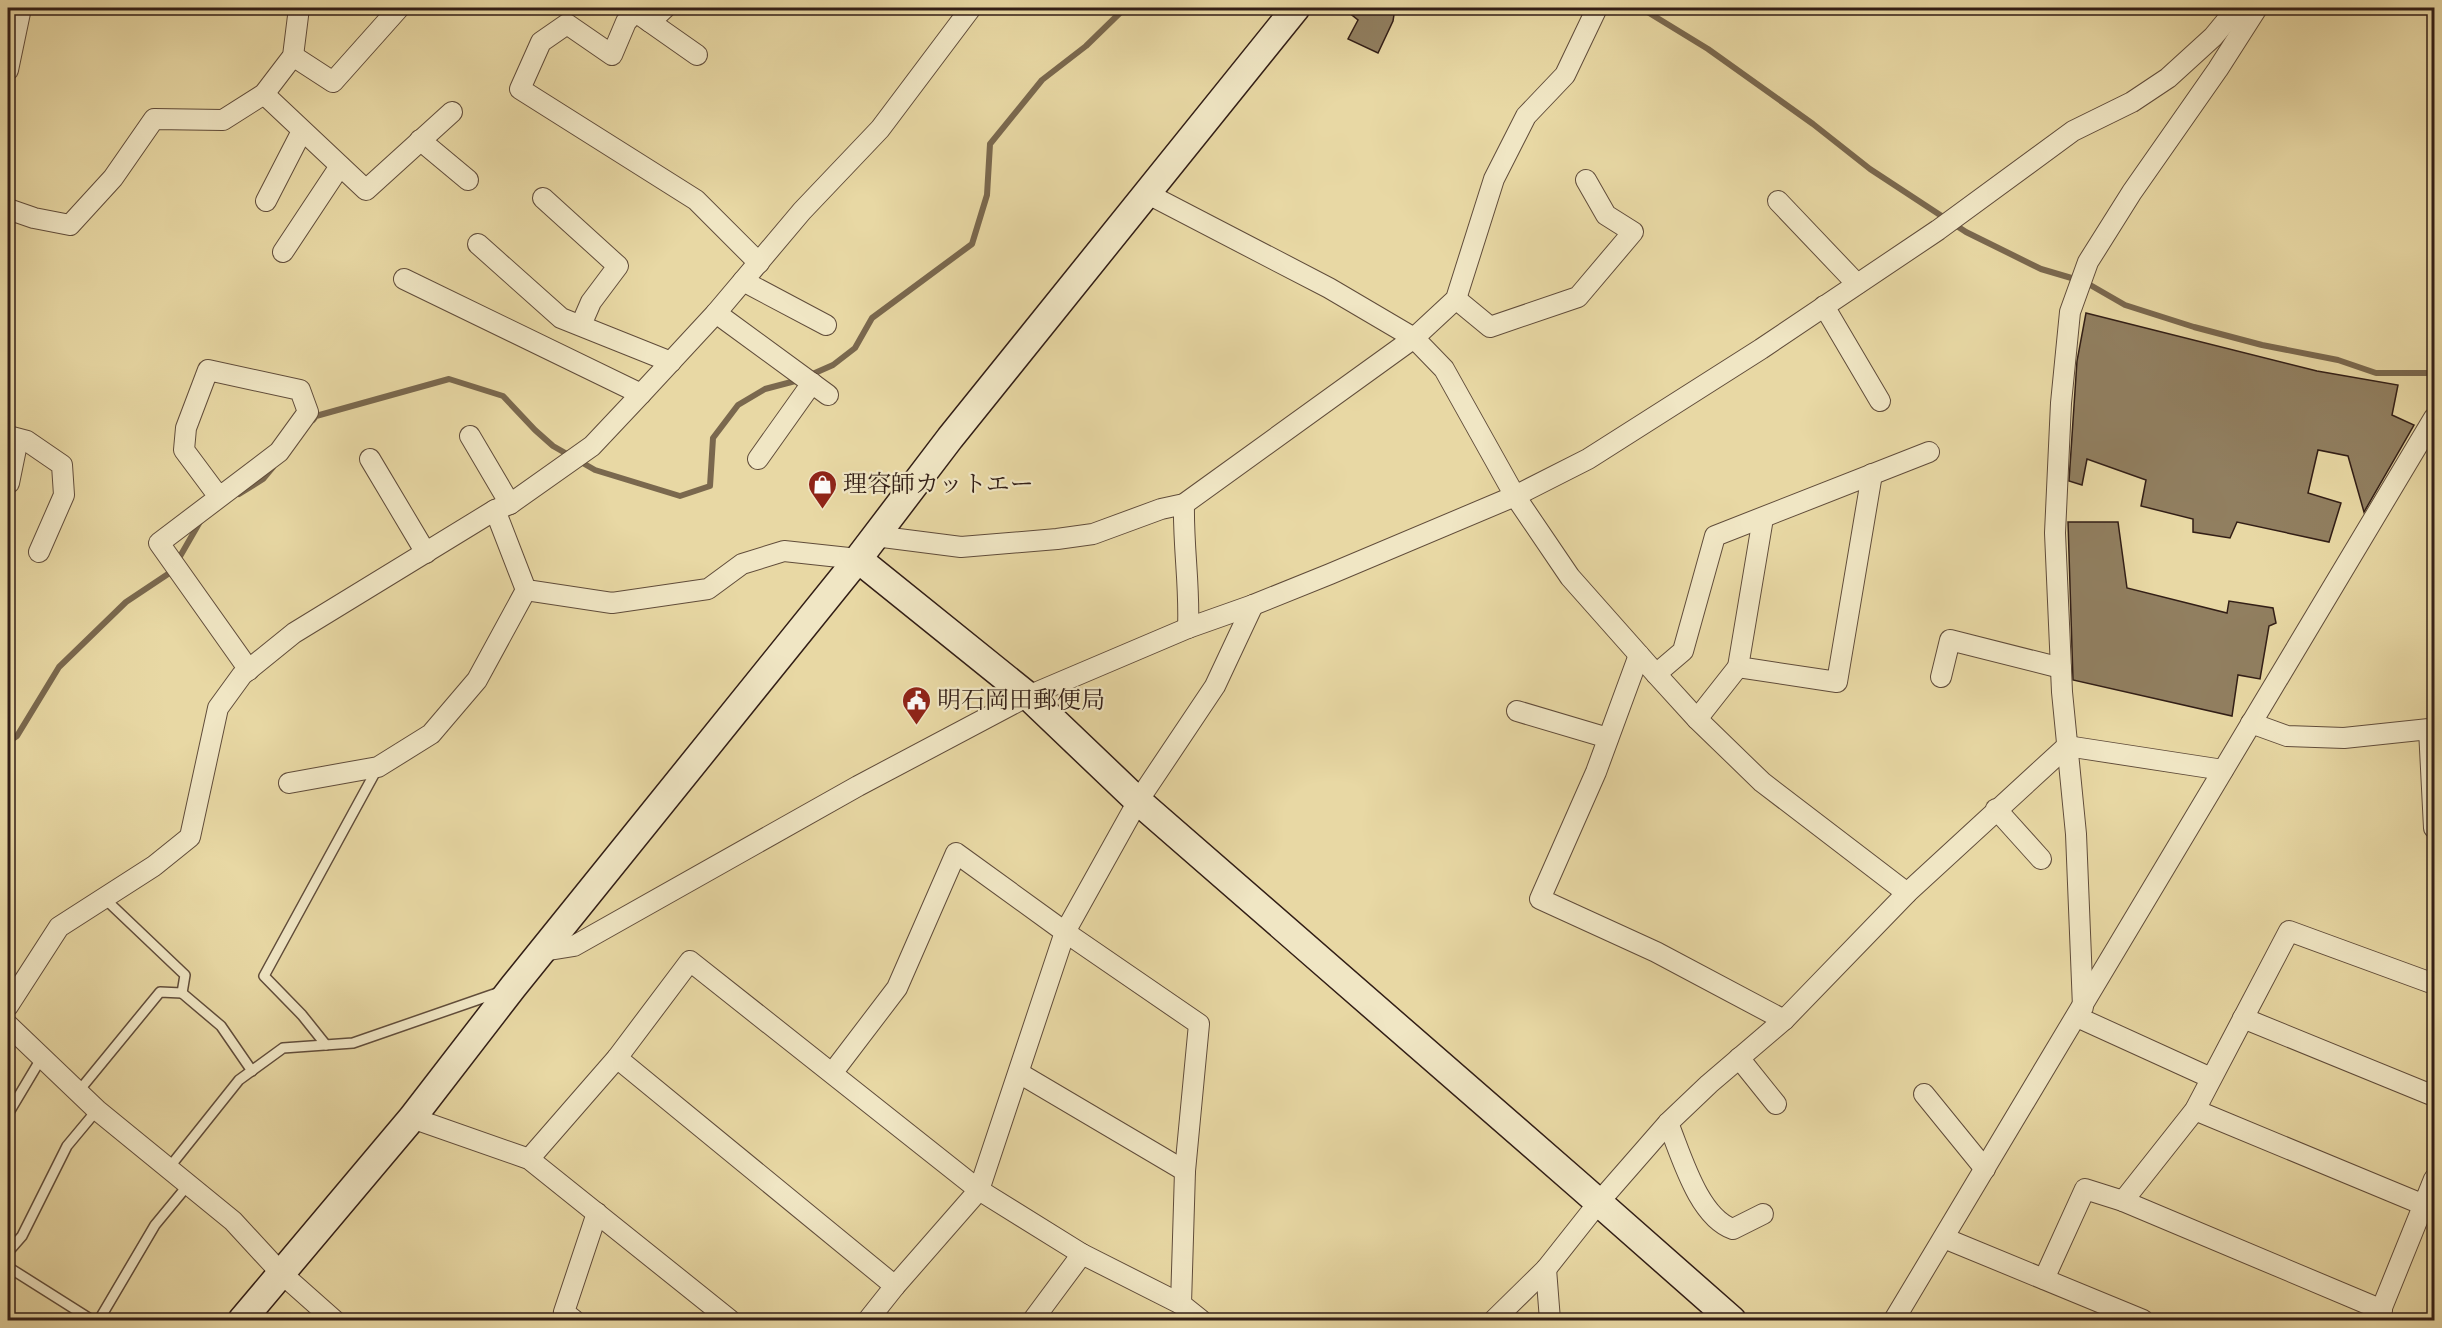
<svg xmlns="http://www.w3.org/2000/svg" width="2442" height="1328" font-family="'IM FELL Great Primer','Noto Serif JP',serif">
<rect width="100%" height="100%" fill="#e8d8a4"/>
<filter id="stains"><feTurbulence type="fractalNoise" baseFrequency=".00333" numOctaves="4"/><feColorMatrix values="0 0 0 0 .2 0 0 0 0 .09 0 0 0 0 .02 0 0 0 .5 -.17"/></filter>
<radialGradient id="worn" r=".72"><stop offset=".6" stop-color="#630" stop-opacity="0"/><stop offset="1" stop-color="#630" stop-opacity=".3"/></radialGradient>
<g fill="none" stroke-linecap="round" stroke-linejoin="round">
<g stroke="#7a684e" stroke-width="6">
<path d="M1641 8 1708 49 1813 124 1870 169 1966 232 2041 269 2085 282 2125 305 2194 327 2262 345 2338 360 2376 373H2434"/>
<path d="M808 376 833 365 855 348 872 318 972 244 987 195 990 144 1042 80 1086 46 1125 8"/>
<path d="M313 420 316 416 449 379 503 396 535 430 553 446 595 470 680 496 710 486 713 438 738 405 765 389 799 380"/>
<path d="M239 494 263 479 273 467"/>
<path d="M8 742 17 736 59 667 126 602 171 572 201 520"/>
</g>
</g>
<g fill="#917f60" stroke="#321e16" stroke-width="1.5">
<path d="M1343 8H1395L1393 21 1378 53 1348 39 1358 20Z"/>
<path d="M2086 313 2317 371 2398 385 2392 415 2414 425 2364 512 2348 456 2318 450 2308 493 2341 503 2329 542 2237 522 2230 538 2193 532V519L2141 506 2146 480 2087 459 2082 485 2069 481 2077 361Z"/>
<path d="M2068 522H2118L2127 588 2227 613 2229 601 2273 608 2276 623 2269 626 2260 679 2238 675 2232 716 2073 680Z"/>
</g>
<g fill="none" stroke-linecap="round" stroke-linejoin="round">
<defs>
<g id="lane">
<path d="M103 897 185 975 182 993 221 1026 252 1071"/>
<path d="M326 1045 302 1015 264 976 377 769"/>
<path d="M78 1092 160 992 182 993"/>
<path d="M8 1114 42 1057"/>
<path d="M168 1169 239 1080 283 1048 353 1043 500 992"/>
<path d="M8 1252 22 1236 67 1146 97 1110"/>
<path d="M8 1267 92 1320"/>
<path d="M99 1320 155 1225 188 1185"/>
</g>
<g id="street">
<path d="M636 11 626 22 612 55 567 24 541 42 520 89 696 200 759 263"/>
<path d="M640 15 650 22 665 8"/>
<path d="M650 22 697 55"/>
<path d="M293 56 333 82 399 8"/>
<path d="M8 70 21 8"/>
<path d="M264 94 366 190 452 112"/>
<path d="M420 140 468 180"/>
<path d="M1148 194 1329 288 1414 338 1444 369 1515 496 1570 577 1656 674 1697 719 1762 782 1907 893"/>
<path d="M543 198 618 266 591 302 581 325"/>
<path d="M266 201 302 131"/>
<path d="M1778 201 1857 284"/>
<path d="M8 209 34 218 70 225 113 178 154 119 223 120 264 94 293 56 299 8"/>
<path d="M478 244 561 318 671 362"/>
<path d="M283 252 340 166"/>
<path d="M404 279 641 394"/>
<path d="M743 281 826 325"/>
<path d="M1456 299 1490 327 1578 297 1633 232 1606 215 1586 180"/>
<path d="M1824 306 1880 401"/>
<path d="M716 313 828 395"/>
<path d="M8 436 27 441 62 465 64 495 39 552"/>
<path d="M470 436 510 504"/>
<path d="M370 459 426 553"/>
<path d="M758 459 812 383"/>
<path d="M9 483 18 439"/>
<path d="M219 497 184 450 186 428 208 370 300 390 308 412 279 452 159 543 249 670"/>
<path d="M1184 504C1183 546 1190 587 1188 628"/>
<path d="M495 510 526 590 612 603 708 589 742 564 784 551 858 559"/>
<path d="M1763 518 1738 667 1837 682 1872 474"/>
<path d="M875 536 961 547 1057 539 1093 534 1161 509 1184 504 1414 338 1456 299 1494 179 1526 116 1565 75 1597 8"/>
<path d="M1639 655 1596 772 1540 899 1656 952 1784 1020"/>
<path d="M1656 674 1683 651 1715 536 1929 452"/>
<path d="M1941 677 1950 640 2061 668"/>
<path d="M1517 711 1608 738"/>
<path d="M1697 719 1738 667"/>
<path d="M2251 723 2287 736 2344 738 2429 729 2434 828"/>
<path d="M2067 746 2223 770"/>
<path d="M289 783 378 767 431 734 477 680 526 590"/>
<path d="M1996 809 2041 859"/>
<path d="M543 951 574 946 858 786 1028 696 1188 628 1253 605 1330 574 1515 496 1588 459 1761 349 1938 230 2073 131 2132 102 2168 78 2213 37 2237 8"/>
<path d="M8 1006 59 927 154 866 190 837 218 708 242 675 294 633 495 510 510 504 592 446 641 394 716 313 802 211 880 129 971 8"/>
<path d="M2083 1007 2076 834 2062 692 2055 533 2061 403 2070 312 2088 262 2132 192 2218 69 2257 8"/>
<path d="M2077 1017 2211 1078"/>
<path d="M2243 1018 2434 1096"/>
<path d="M8 1025 97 1110 233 1221 281 1273 334 1320"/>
<path d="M617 1058 895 1286"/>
<path d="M1739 1058 1776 1104"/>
<path d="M833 1072 897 988 956 853 1065 932 1199 1024 1185 1171 1181 1304 1201 1320"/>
<path d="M1019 1073 1185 1171"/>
<path d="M1924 1094 1985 1169"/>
<path d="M2195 1110 2424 1205"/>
<path d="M412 1118 529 1159 730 1320"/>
<path d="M1668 1123C1681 1154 1698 1217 1733 1229L1763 1214"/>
<path d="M529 1159 617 1058 690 961 979 1190 1082 1254 1181 1304"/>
<path d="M2123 1201 2195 1110 2289 931 2434 984"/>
<path d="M1944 1238 2143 1320"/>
<path d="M1546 1269 1550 1320"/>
<path d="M2044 1279 2085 1189 2123 1201 2382 1310"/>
<path d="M574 1320 564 1312 597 1213"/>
<path d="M868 1320 895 1286 979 1190 1065 932 1138 801 1215 686 1253 605"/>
<path d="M1033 1320 1082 1254"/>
<path d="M1494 1320 1546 1269 1599 1202 1668 1123 1709 1084 1784 1020 1907 893 2067 746"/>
<path d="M1894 1320 2434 418"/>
<path d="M2377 1320 2434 1179"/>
</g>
<g id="secondary">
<path d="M858 559 1028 696 1138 801 1580 1186 1732 1320"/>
<path d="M242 1320 412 1118 513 987 858 559 950 438 1296 8"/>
</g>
</defs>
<use href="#lane" stroke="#604c3a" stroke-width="12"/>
<use href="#street" stroke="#604c3a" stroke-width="22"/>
<use href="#secondary" stroke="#321e16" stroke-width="30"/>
<use href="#lane" stroke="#f0e6c4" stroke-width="9"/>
<use href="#street" stroke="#f0e6c4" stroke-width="20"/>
<use href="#secondary" stroke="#f0e6c4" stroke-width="27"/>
</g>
<defs>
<symbol id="shop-pin" viewBox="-11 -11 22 30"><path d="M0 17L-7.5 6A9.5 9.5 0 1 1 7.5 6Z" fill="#8f2418" stroke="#f0e6c4"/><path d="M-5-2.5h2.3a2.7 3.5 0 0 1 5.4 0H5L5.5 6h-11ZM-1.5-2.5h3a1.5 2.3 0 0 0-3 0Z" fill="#fff"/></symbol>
<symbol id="civic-pin" viewBox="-11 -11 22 30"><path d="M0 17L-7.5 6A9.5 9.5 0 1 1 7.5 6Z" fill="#8f2418" stroke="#f0e6c4"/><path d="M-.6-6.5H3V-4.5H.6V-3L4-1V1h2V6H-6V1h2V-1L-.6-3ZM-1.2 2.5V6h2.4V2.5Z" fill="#fff"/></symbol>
</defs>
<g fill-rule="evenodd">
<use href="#shop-pin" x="806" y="468" width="33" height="45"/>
<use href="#civic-pin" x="900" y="684" width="33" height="45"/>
</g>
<g text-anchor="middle" stroke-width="4.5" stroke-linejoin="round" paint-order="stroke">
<g font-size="24" fill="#321e16" stroke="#f0e6c4" text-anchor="start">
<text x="843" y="492">理容師カットエー</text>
<text x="937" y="708">明石岡田郵便局</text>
</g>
</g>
<rect width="2442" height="1328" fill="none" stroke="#e8d8a4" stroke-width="30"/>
<rect x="9" y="9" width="2424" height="1310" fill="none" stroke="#321e16" stroke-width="3"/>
<rect x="15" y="15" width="2412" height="1298" fill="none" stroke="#321e16" stroke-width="1.5"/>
<rect width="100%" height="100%" filter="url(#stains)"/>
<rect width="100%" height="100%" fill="url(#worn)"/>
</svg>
